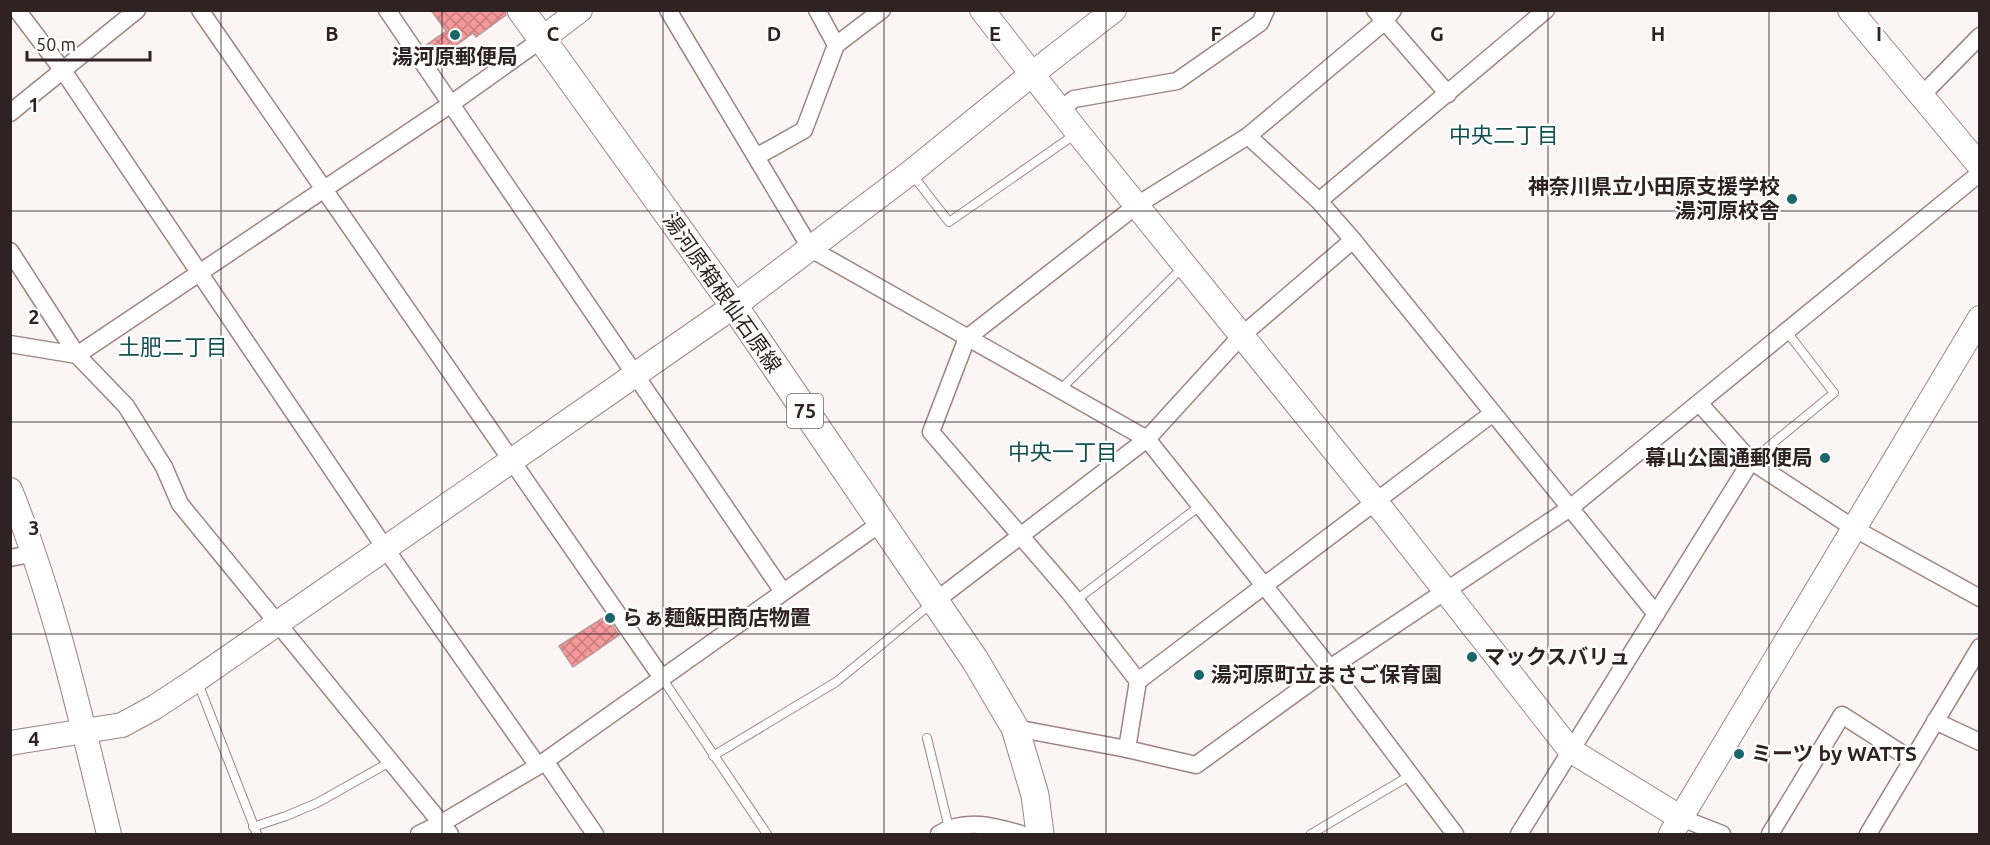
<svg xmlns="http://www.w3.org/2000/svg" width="1990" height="845" font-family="Ubuntu,'Noto Sans JP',sans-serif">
<defs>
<pattern id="building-cross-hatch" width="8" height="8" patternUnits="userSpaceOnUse" patternTransform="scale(1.5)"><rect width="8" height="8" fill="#f7989b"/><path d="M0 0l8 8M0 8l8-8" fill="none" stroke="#c87c7e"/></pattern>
</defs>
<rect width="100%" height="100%" fill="#fcf5f5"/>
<g fill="url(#building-cross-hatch)" stroke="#b69897" stroke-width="1.5">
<path d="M431 10H505L506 15 476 37 473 33 436 60 425 46 446 31Z"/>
<path d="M606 616 619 635 573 667 559 646Z"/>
</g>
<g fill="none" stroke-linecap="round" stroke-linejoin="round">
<defs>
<g id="lane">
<path d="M911 173 949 222 1077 133"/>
<path d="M1061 389 1184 266"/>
<path d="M1751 461 1834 393 1787 332"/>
<path d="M1075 601 1201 505"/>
<path d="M662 678 767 834"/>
<path d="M198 683 257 834"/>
<path d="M927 738 949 828"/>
<path d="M713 756 836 682 931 604"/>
<path d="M253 827 286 816 317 803 390 762"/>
<path d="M1311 834 1411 775"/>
</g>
<g id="street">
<path d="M17 10 64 72 385 548 538 766"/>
<path d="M200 10 662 678"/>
<path d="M387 10 783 592"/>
<path d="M668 10 811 249 1147 439 1330 668 1455 834"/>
<path d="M817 10 836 45"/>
<path d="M1375 10 1448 94"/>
<path d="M1546 10 1319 201 1353 240 1656 614"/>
<path d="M1921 96 1980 36"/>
<path d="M1060 110 1074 99 1177 81 1260 23 1266 10"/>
<path d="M10 113 137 10"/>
<path d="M1248 136 1319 201"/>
<path d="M756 157 804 130 836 45 882 10"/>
<path d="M10 251 77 355 126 406 164 467 180 504 450 834"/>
<path d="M10 344 77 355 451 104 542 39"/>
<path d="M1700 404 1751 461 1855 529 1980 598"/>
<path d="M10 558 35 553"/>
<path d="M934 602 1147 439 1241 336 1353 240"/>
<path d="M1138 681 1493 413"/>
<path d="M1935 721 1980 742"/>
<path d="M1015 728 1127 749 1196 765 1330 668 1570 508 1980 173"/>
<path d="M1127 749 1138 681 1069 592 931 432 967 338 1137 205 1248 136 1384 22 1393 10"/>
<path d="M545 761 595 834"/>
<path d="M1681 818 1722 834"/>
<path d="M419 834 442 823 538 766 881 523"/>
<path d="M939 834C965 818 994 826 1021 834"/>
<path d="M1519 834 1751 461"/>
<path d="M1770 834 1842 715 1912 760"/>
<path d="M1868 834 1980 647"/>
</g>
<g id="secondary">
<path d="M982 10 1078 133 1376 502 1570 750 1681 818"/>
<path d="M1850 10 1980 166"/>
<path d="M542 39 580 10"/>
<path d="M10 490C55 601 81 719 109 834"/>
<path d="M10 743 122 725 155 707 196 680 734 306 911 172 1032 74 1114 10"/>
<path d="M1671 834 1980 318"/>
</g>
<path id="primary" d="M521 10 734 306 975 660 1015 728 1035 795 1040 834"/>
</defs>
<use href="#lane" stroke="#a18383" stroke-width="10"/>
<use href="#street" stroke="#a18383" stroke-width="19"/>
<use href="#secondary" stroke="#a18383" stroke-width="26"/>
<use href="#primary" stroke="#a18383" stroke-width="29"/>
<use href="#lane" stroke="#fff" stroke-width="8"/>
<use href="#street" stroke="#fff" stroke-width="16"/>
<use href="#secondary" stroke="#fff" stroke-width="24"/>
<use href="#primary" stroke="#fff" stroke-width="27"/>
</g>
<path fill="none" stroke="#2e2222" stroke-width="1.5" stroke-opacity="0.55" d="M221 10V834M442 10V834M663 10V834M884 10V834M1106 10V834M1327 10V834M1548 10V834M1769 10V834M10 211H1980M10 422H1980M10 634H1980"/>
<g fill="#19676a" stroke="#fff" stroke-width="2">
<circle cx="455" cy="35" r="6"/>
<circle cx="1792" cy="199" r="6"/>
<circle cx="1825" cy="458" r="6"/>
<circle cx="610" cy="618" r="6"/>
<circle cx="1472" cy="657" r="6"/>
<circle cx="1199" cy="675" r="6"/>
<circle cx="1739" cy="754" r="6"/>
</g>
<g text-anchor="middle" stroke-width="4.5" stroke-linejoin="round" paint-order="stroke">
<rect fill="#fff" stroke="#6d6464" stroke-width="1.5" x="787" y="394" width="36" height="34" rx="4.5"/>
<g font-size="20" font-weight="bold" fill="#2e2222">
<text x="805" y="418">75</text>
</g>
<g font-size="21" font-weight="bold" fill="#2e2222" stroke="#fff" text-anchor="start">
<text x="455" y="64" text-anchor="middle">湯河原郵便局</text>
<text x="1780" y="194" text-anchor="end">神奈川県立小田原支援学校<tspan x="1780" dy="24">湯河原校舎</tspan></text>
<text x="1813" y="465" text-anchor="end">幕山公園通郵便局</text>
<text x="622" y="625">らぁ麺飯田商店物置</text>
<text x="1484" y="664">マックスバリュ</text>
<text x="1211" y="682">湯河原町立まさご保育園</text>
<text x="1751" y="761">ミーツ by WATTS</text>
</g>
<g font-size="21" fill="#2e2222" stroke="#fff">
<text transform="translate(722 293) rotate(55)" y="7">湯河原箱根仙石原線</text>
</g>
<g font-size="22" fill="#125052" stroke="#fff">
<text x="1504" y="143">中央二丁目</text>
<text x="173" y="355">土肥二丁目</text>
<text x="1063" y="460">中央一丁目</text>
</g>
</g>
<g font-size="20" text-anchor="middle" font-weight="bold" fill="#2e2222" stroke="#fff" stroke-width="4.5" stroke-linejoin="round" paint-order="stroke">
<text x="332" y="41">B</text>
<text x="553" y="41">C</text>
<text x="774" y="41">D</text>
<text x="995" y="41">E</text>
<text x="1216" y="41">F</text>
<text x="1437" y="41">G</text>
<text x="1658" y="41">H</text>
<text x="1879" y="41">I</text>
<text x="34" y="112">1</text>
<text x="34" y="324">2</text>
<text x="34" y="535">3</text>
<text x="34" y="746">4</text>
</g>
<rect width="1990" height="845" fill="none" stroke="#2e2222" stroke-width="24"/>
<path d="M27 51v9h123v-9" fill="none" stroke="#2e2222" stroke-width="3"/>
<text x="36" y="51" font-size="18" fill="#2e2222" stroke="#ffffff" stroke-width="4.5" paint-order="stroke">50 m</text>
</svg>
